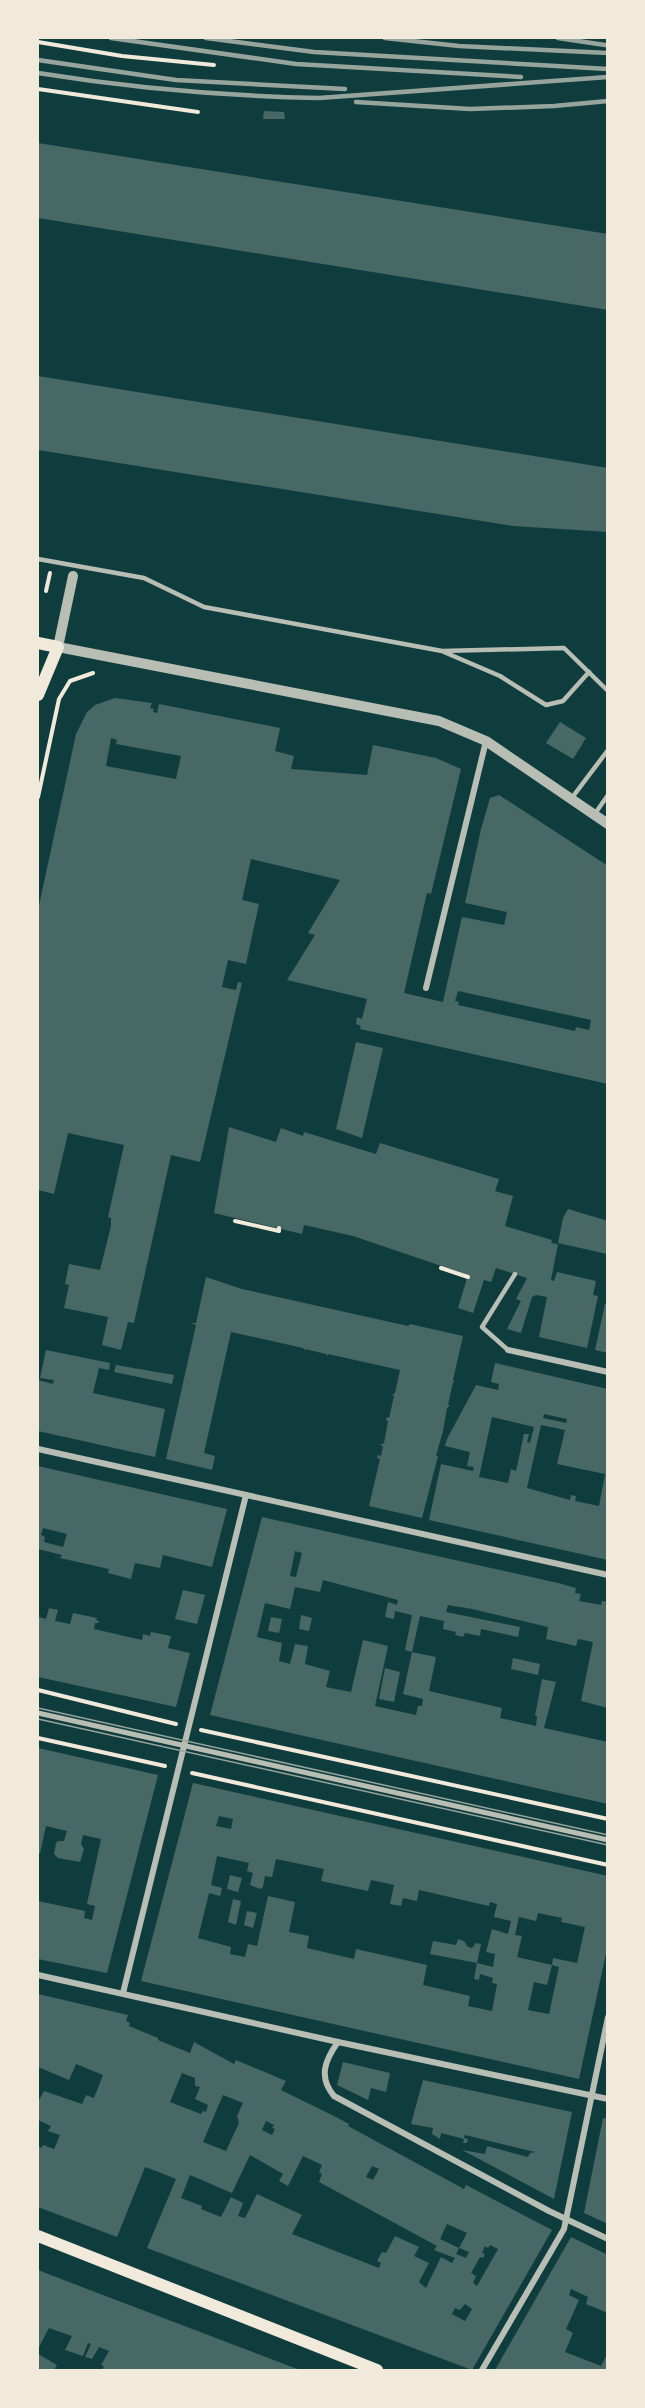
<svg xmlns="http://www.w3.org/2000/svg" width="645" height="2408" font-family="Lato,sans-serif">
<rect width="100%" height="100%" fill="#0f3d3e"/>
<g fill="#486865" fill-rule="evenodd">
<path d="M264 111 284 112 285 119H263Z"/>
<path d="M38 143 608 234V310L38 218Z"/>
<path d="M38 376 608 468V532L513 526 38 450Z"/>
<path d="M115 698 152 703 150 708 154 709 153 712 157 713 159 704 280 728 275 751 294 756 291 769 367 775 373 745 436 758 461 769 431 894 427 893 404 993 443 1002 462 917 504 925 507 912 465 903 481 829 490 798 499 795 608 866V1084L360 1029 361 1026 356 1024 357 1017 362 1019 367 999 287 980 315 935 308 933 340 880 251 859 242 900 259 904 246 964 228 960 222 987 236 990 238 982 242 983 200 1162 171 1155 134 1323 128 1322 121 1350 102 1345 108 1317 64 1308 69 1285 65 1284 69 1264 100 1270 111 1226V1218L108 1217 124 1145 68 1133 54 1194 38 1190V910L76 734 87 712 95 705ZM111 738 117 740 116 744 181 756 176 779 106 766ZM458 991 591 1020 589 1030 576 1027 575 1031 458 1005 459 1002 455 1001Z"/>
<path d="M560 722 586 738 573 759 546 743Z"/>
<path d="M356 1042 383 1048 362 1138 336 1129Z"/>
<path d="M229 1127 276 1142 281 1128 303 1136 304 1132 376 1154 380 1143 499 1179 495 1191 513 1196 505 1226 552 1240 551 1243 558 1244 551 1280 554 1281 557 1272 596 1281 593 1295 598 1296 587 1348 539 1337 547 1297 536 1295 532 1297 521 1333 507 1329 521 1301 516 1299 527 1278 496 1268 491 1282 484 1280 473 1313 458 1308 468 1275 353 1236 304 1225 302 1234 214 1213Z"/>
<path d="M568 1209 608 1221 607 1254 558 1243 563 1218Z"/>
<path d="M206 1277 242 1289 408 1326 410 1324 463 1336 453 1380 455 1383 453 1382 448 1405H450L447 1408 443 1431 436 1456H438L422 1518 369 1506 380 1459 377 1458 378 1455 381 1456 383 1446 380 1445 384 1443 388 1421 386 1420 387 1417 389 1418 394 1396 392 1395 395 1393 400 1370 328 1354V1356L326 1354 305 1349V1351L303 1348 231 1332 204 1453 215 1456 212 1470 166 1459 196 1325 191 1323H196Z"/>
<path d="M605 1304 608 1305V1353L595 1350Z"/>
<path d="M46 1350 110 1363 109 1370 99 1368 93 1393 165 1409 155 1457 38 1431V1380L53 1384 54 1380 40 1378Z"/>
<path d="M495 1363 608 1389V1560L429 1520 441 1464 473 1471 474 1467 467 1466 470 1452 445 1446 447 1439 476 1385 498 1390 499 1384 491 1382ZM544 1414 567 1419 566 1423 543 1418ZM492 1417 534 1427 530 1443 527 1442 529 1434H524L516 1471 511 1469 508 1483 479 1477ZM541 1425 565 1430 557 1464 605 1474 599 1506 575 1501 576 1496 571 1495 570 1500 527 1488Z"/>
<path d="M116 1365 174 1375 172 1384 114 1372Z"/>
<path d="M38 1466 227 1509 212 1567 163 1555 160 1568 135 1563 131 1579 108 1573 109 1569 60 1558 62 1555 38 1549ZM43 1528 67 1534 63 1547 44 1542 45 1537 41 1535Z"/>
<path d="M262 1517 558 1583 576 1588 575 1593 581 1594 579 1601 601 1605 602 1601 608 1602V1708L581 1701 593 1642 578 1639 576 1646 546 1639 548 1627 472 1609 448 1605 446 1612 520 1627 518 1637 481 1629 480 1636 465 1633 463 1637 455 1635 456 1632 443 1629 444 1621 420 1616 412 1652 405 1650 412 1615 395 1611 394 1619 385 1617 388 1602 397 1605 398 1600 323 1580 320 1592 295 1587 290 1609 265 1603 257 1637 282 1643 279 1661 290 1664 295 1644 308 1646 305 1664 330 1671 326 1687 351 1692 363 1640 388 1646 375 1706 416 1715 418 1706H422L423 1699 403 1694 412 1652 436 1657 429 1691 502 1708 500 1718 536 1726 537 1716H535L542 1679 556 1682 544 1728 608 1742V1804L210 1715ZM295 1551 302 1553 296 1577 290 1576Z"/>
<path d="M183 1590 205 1595 197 1624 175 1619Z"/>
<path d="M49 1608 58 1610 55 1621 70 1624 73 1613 97 1618 96 1620 99 1621 98 1623H95L94 1629 142 1640 143 1634 150 1636 151 1632 171 1636 168 1648 190 1653 176 1707 38 1677V1617L46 1619Z"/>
<path d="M301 1615 312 1618 309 1631 299 1629Z"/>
<path d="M271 1617 282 1619 279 1633 268 1631Z"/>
<path d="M513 1658 540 1664 538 1675 511 1669Z"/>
<path d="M385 1668 400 1672 394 1702 379 1699Z"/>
<path d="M38 1748 158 1775 107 1973 38 1959V1901L85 1911 84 1918 92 1920 95 1906 87 1904 101 1839 83 1835 81 1844 84 1849 80 1862 58 1858 54 1854 56 1843 58 1841H64L67 1831 46 1826 40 1853H38Z"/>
<path d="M193 1783 608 1876V1944L579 2079 141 1981ZM219 1816 233 1819 231 1829 216 1826ZM217 1856 249 1863 247 1871 253 1873 250 1885 260 1889 263 1887 265 1876 272 1877 276 1859 324 1869 321 1881 368 1891 371 1880 394 1885 390 1904 401 1906 403 1898 417 1901 419 1890 489 1906 490 1902 497 1904 494 1917 511 1921 508 1934 492 1929 486 1952 495 1954 493 1967 477 1963 481 1944 476 1943 472 1948 468 1947 464 1941 458 1939 456 1945 433 1941 430 1954 477 1963 474 1979 479 1980 480 1974 493 1978 492 1983 497 1984 492 2011 468 2006 470 1996 423 1985 427 1965 356 1949 354 1959 307 1948 309 1936 289 1932 295 1902 268 1896 257 1946 248 1944 245 1957 230 1954 231 1947 198 1938 209 1893 220 1896 222 1888 211 1885ZM538 1913 562 1918 561 1922 585 1927 577 1963 553 1958 552 1965 517 1957 522 1936 515 1935 519 1917 536 1921ZM552 1965 559 1967 549 2014 528 2010 534 1982 547 1985Z"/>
<path d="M230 1875 242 1878 238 1892 227 1889Z"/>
<path d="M233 1899 241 1901 236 1925 228 1922Z"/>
<path d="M247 1911 257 1913 253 1928 244 1925Z"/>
<path d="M38 1994 128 2015 126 2021 130 2023 129 2026 158 2038V2040L190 2053 194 2042 234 2064 236 2060 286 2081 281 2090 336 2117 349 2124 348 2126 464 2189 466 2185 552 2230 472 2370 147 2248 176 2179 156 2171 145 2167 117 2237 38 2207V2146L41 2148 43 2145 54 2149 60 2135 48 2131 51 2126 38 2120 39 2100 44 2091 82 2104 86 2095 94 2098 103 2075 76 2064 69 2080 38 2067ZM182 2073 195 2078V2086L200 2087 195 2099 208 2105 206 2112 203 2111 201 2114 170 2102ZM223 2095 243 2103 237 2116 239 2123 226 2151 203 2142ZM266 2121 274 2125 272 2128 275 2129 272 2135 262 2130ZM250 2155 283 2174 279 2181 288 2186 303 2156 322 2165 319 2172 322 2174 319 2182 437 2246 434 2250 455 2258 452 2263 441 2257 426 2288 419 2282 429 2263 414 2256 419 2247 395 2236 386 2253 382 2252 377 2261 381 2263 379 2268 292 2234 302 2215 257 2194 245 2218 238 2216 243 2203 231 2197 221 2217 201 2209 202 2206 181 2198 190 2175 232 2193ZM372 2166 379 2169 373 2180 366 2177ZM447 2224 467 2233 459 2248 469 2252 466 2258 456 2254 459 2248 440 2239ZM490 2245 498 2249 477 2286 473 2283 476 2276 471 2273 480 2257 483 2258 485 2254 482 2253 485 2246 488 2248ZM465 2304 472 2309 465 2321 452 2314 455 2308 460 2310Z"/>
<path d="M343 2062 390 2073 386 2092 371 2088 368 2100 337 2085Z"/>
<path d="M423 2080 572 2112 554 2199 462 2150 485 2154 487 2146 528 2157 530 2153 535 2152 465 2135 464 2138 468 2139 467 2143H463L464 2139 441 2133 440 2139 432 2134 433 2128 411 2124Z"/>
<path d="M603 2118 608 2119V2224L584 2213Z"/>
<path d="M571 2237 608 2255V2313L586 2304 588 2297 571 2289 569 2295 579 2300 566 2329 573 2333 565 2352 601 2366 608 2353V2370H495Z"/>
<path d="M38 2270 82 2287 300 2370H102L104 2366 101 2365 109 2351 99 2347 92 2359 85 2357 91 2344 88 2343 83 2356 65 2350 72 2336 49 2328 38 2349Z"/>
<path d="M38 2354 57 2365 54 2370H43L38 2368Z"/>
</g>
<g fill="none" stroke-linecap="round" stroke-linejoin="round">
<g stroke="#f1e9da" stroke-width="4">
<path d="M38 42 122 56 214 65"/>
<path d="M38 89 198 112"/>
<path d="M46 591 50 573"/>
<path d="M38 797 59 699 70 681 93 673"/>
<path d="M235 1221 279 1231V1228"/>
<path d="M441 1268 468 1277"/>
<path d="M38 1690 176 1724"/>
<path d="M201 1730 608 1819"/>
<path d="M38 1738 165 1766"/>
<path d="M192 1773 608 1865"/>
</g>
<g stroke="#b8beb3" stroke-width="4.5">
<path d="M38 559 144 578 204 607 442 651 564 648 608 691"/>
<path d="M444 652 500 676 546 705 563 701 589 672"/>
<path d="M571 799 608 750"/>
<path d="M594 815 608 795"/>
<path d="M508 1350 482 1327 515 1274"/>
</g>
<path stroke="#b8beb3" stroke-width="5" d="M38 1713 608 1840"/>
<g stroke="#b8beb3" stroke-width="6">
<path d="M426 988 486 741"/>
<path d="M508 1350 608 1372"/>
<path d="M38 1449 608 1575"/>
<path d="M38 1975 338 2042 608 2099"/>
<path d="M123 1993 246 1495"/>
<path d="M338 2042C325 2060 318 2077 334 2096L549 2211 608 2239"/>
<path d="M482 2370 564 2229 608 2017"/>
</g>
<path stroke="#b8beb3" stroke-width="10" d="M73 576 58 647 439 721 486 741 608 824"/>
<g stroke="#f1e9da" stroke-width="12">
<path d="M38 643 58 647 38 695"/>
<path d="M38 2236 377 2370"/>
</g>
<g stroke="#97a49c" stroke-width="1.5">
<path d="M38 1708 608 1835"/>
<path d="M38 1719 608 1845"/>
</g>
<g stroke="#97a49c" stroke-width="4.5">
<path d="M111 38 296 64 521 77"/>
<path d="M206 38 314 52 608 69"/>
<path d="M385 38 459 46 608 53"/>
<path d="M558 38 605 45"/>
<path d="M38 60 176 80 345 89"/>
<path d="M38 73C131 88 224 96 319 98L608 77"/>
<path d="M356 102 470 109 554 106 608 101"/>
</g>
</g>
<rect width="645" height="2408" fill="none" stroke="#f1e9da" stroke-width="78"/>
</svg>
